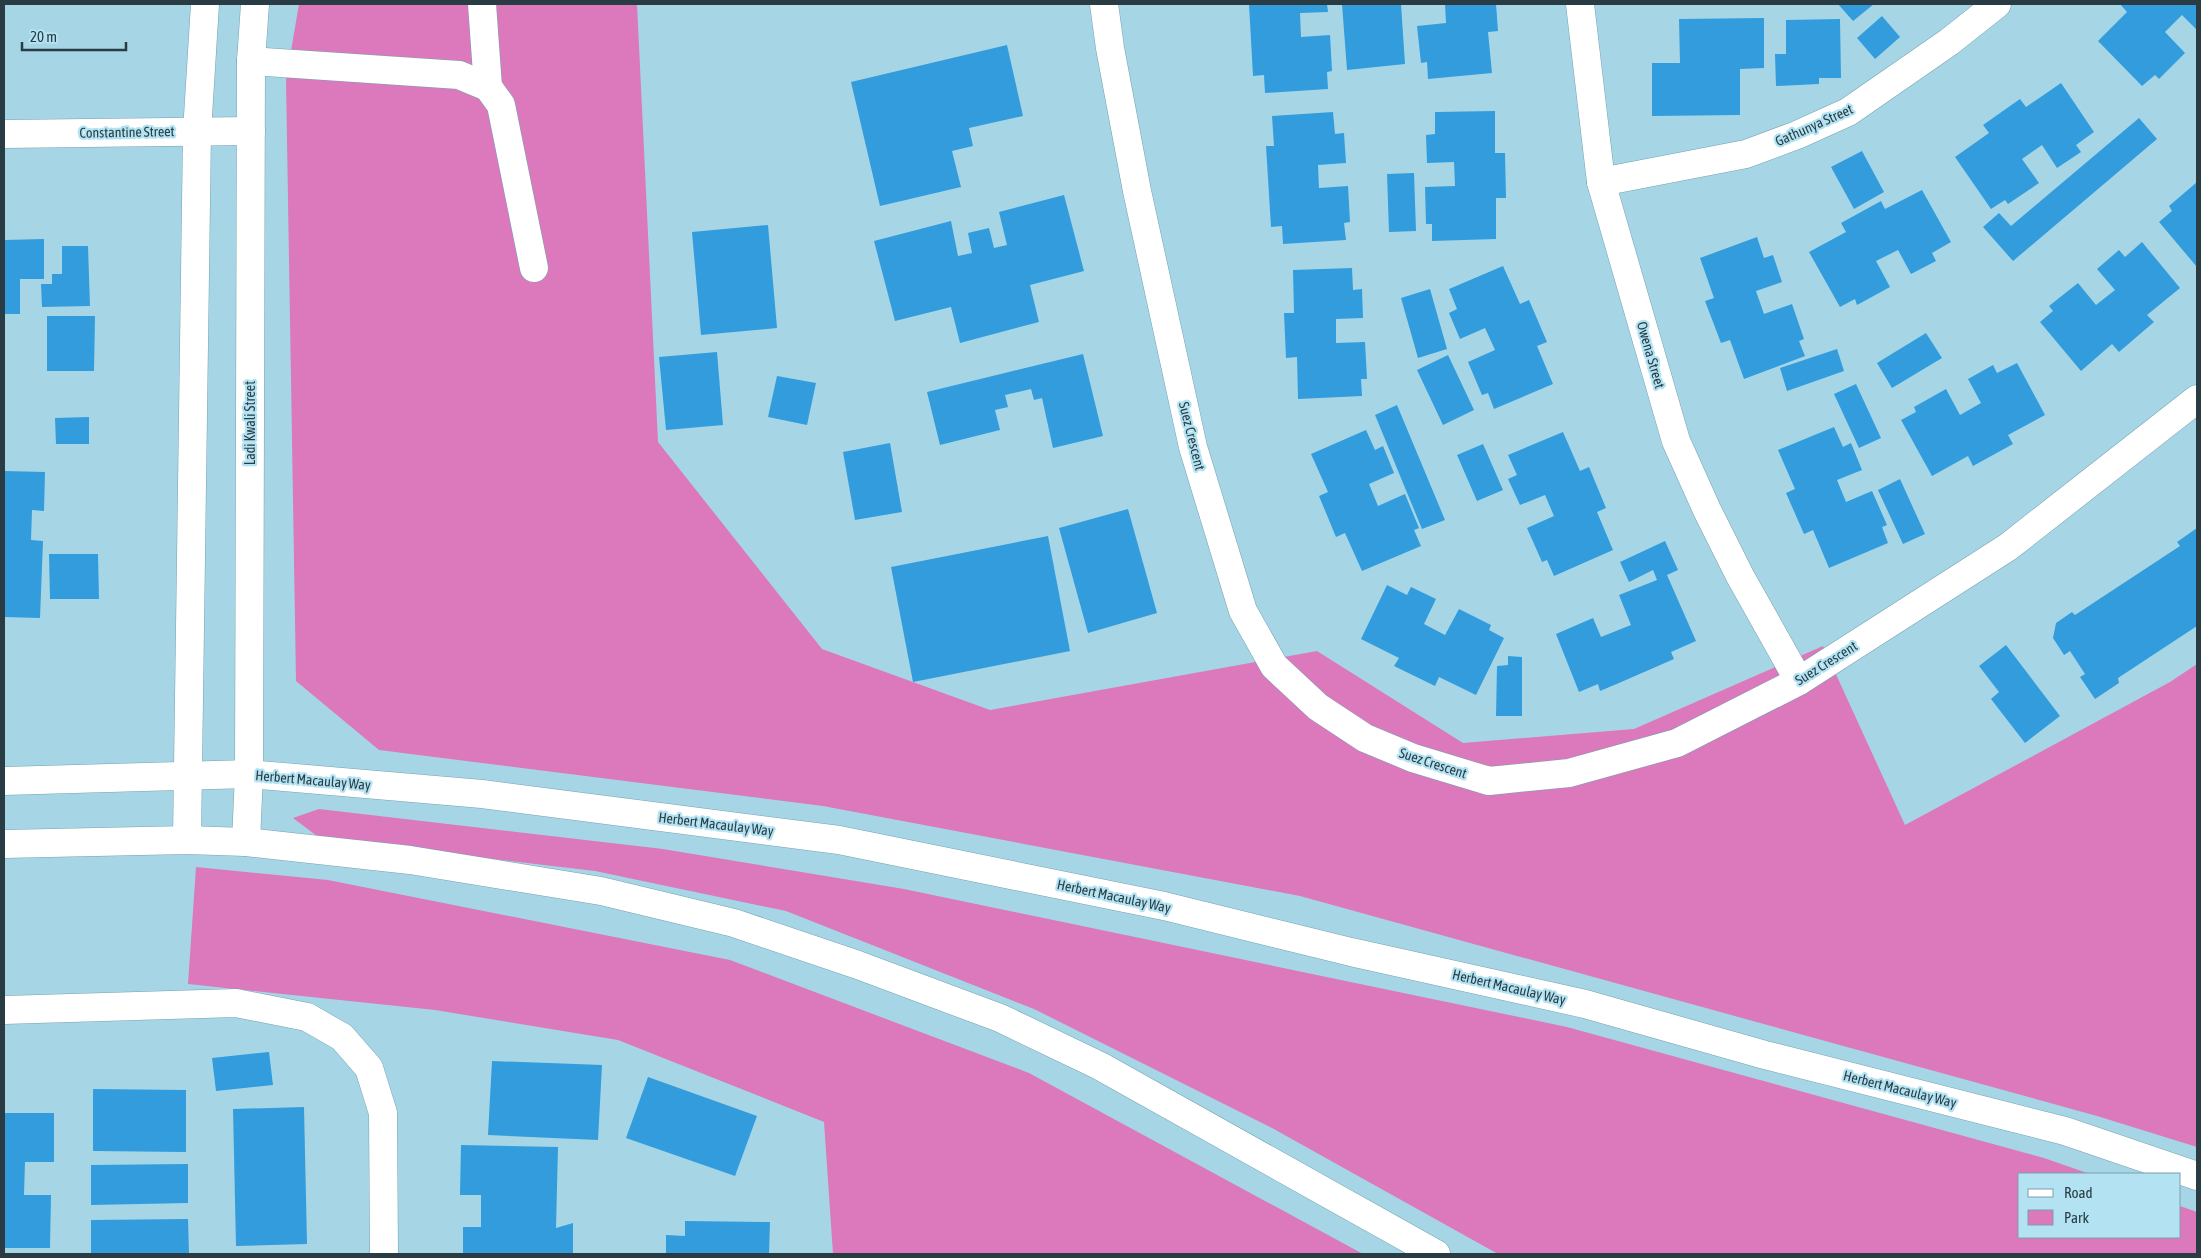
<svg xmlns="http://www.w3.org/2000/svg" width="2201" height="1258" font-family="'Asap Condensed',sans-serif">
<rect width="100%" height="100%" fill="#a6d6e6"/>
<g fill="#db79bc">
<path d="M299 4H637L658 442 822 649 990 710 1317 651 1463 743 1634 729 1823 646 1905 825 2170 682 2197 664V1147L2097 1116 1300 896 823 806 379 750 296 681 286 80Z"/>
<path d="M319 809 663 849 904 889 1567 1027 2044 1158 2090 1174H2020V1237H2180V1206L2197 1212V1254H1498L1272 1128 1034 1009 786 911 595 871 321 839 293 818Z"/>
<path d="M196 867 328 880 730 960 1029 1073 1363 1254H833L824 1122 618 1040 435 1010 188 984Z"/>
</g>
<g fill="#329cdc">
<path d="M1249 4H1327L1328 12 1300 13 1301 37 1330 35 1332 71 1327 72 1328 89 1265 93 1264 75 1253 76Z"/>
<path d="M1342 4H1401L1405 64 1347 70Z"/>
<path d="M1445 4H1496L1498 31 1488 32 1492 73 1428 79 1427 62 1421 63 1417 26 1446 23Z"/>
<path d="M1838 4H1874L1853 21Z"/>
<path d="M2120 4H2197V30L2182 15 2165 32 2185 53 2159 79 2155 75 2142 86 2098 41 2127 12Z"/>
<path d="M1882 16 1900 37 1875 59 1857 38Z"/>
<path d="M1764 18V68L1740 69V115L1652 116V63H1680L1679 19Z"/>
<path d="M1840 19 1841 78H1819V84L1776 86 1775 54H1786V20Z"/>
<path d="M1007 45 1023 116 969 128 973 146 952 151 961 187 880 206 851 82Z"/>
<path d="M2061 83 2094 132 2076 145 2081 152 2057 168 2042 145 2022 159 2039 183 2008 204 2005 200 1991 209 1955 157 1989 133 1983 125 2020 99 2026 107Z"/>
<path d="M1495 111V153H1505L1506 198H1496V239L1432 241V224H1426L1425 187 1455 186 1454 162 1427 163 1426 135 1435 134V112Z"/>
<path d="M1333 112 1335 134 1344 133 1346 163 1318 165 1319 188 1348 186 1350 222 1344 223 1346 240 1283 244 1282 226 1271 227 1266 146H1274L1272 116Z"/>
<path d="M2139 118 2157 139 2013 261 1983 227 1999 213 2011 226Z"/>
<path d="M1862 151 1884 192 1854 209 1831 167Z"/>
<path d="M1414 173 1416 231 1389 232 1387 174Z"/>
<path d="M2197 182V267L2159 222 2172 211 2169 206Z"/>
<path d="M1922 190 1951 242 1932 253 1936 261 1911 274 1898 250 1876 261 1890 287 1857 305 1855 299 1840 307 1809 252 1846 232 1841 223 1881 201 1885 209Z"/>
<path d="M1064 195 1084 271 1030 285 1039 322 960 343 951 307 895 321 874 241 951 221 958 256 972 253 968 233 989 228 994 248 1007 245 999 212Z"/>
<path d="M768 225 777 328 701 335 692 232Z"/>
<path d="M1757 237 1764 258 1773 255 1782 282 1756 291 1764 314 1792 304 1804 339 1799 341 1805 356 1744 379 1730 340 1721 343 1705 301 1714 298 1700 258Z"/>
<path d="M44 239V279H20V314H4V240Z"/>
<path d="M2142 242 2180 288 2147 315 2154 322 2119 352 2112 344 2081 371 2040 322 2053 311 2049 306 2078 283 2096 305 2115 290 2097 269 2119 250 2125 257Z"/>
<path d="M62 246H88L90 306 42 307 41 284H52V274H62Z"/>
<path d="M1503 266 1520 304 1529 300 1547 342 1537 346 1553 384 1494 409 1488 393 1482 395 1468 362 1495 350 1485 328 1460 339 1449 313 1457 309 1449 289Z"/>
<path d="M1352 268 1353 290 1362 289 1363 318 1336 319V343L1365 342 1367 379H1361L1362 396 1298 399 1297 357 1286 358 1284 313H1294L1293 270Z"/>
<path d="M1430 289 1447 349 1418 358 1401 298Z"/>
<path d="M47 316H95L94 371H47Z"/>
<path d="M1926 333 1942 358 1892 388 1877 363Z"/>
<path d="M1837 349 1844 371 1787 391 1780 368Z"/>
<path d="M717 352 723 425 666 430 659 357Z"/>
<path d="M1083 354 1103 436 1053 448 1042 398 1034 400 1031 389 1005 395 1008 407 995 410 1000 430 940 445 927 392Z"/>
<path d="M1448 355 1474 410 1443 425 1417 370Z"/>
<path d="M2017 363 2045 415 2008 435 2013 444 1973 466 1968 456 1932 476 1901 420 1916 412 1914 407 1946 389 1960 415 1981 403 1968 379 1993 365 1997 373Z"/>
<path d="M777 376 816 383 807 425 768 417Z"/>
<path d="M1856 384 1881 438 1859 448 1834 394Z"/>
<path d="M1397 405 1445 520 1422 529 1375 415Z"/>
<path d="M89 417V444H56L55 418Z"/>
<path d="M1834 427 1843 447 1851 443 1862 470 1837 480 1846 502 1872 491 1887 525 1882 527 1888 543 1829 568 1813 530 1804 534 1786 493 1795 489 1778 450Z"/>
<path d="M1366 430 1375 450 1383 446 1394 473 1369 484 1378 506 1405 494 1419 528 1414 530 1421 546 1362 571 1345 533 1336 537 1319 496 1328 492 1311 454Z"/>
<path d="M1563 432 1580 471 1589 467 1606 508 1597 512 1613 550 1554 576 1547 560 1542 562 1527 528 1554 516 1545 495 1520 505 1508 479 1517 475 1508 455Z"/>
<path d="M890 443 902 512 855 520 843 452Z"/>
<path d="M1483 444 1503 490 1477 501 1457 455Z"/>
<path d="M4 471 45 472 44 511 32 510 31 540 43 541 40 618 4 617Z"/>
<path d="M1900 479 1925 534 1903 544 1878 490Z"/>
<path d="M1128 509 1157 613 1088 633 1059 528Z"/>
<path d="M2197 528V626L2118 678 2119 683 2095 699 2080 677 2085 674 2070 651 2064 655 2053 638 2056 623 2072 612 2075 615 2180 546 2177 542Z"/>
<path d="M1048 536 1070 651 913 682 891 567Z"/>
<path d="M1665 541 1678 570 1667 575 1696 641 1671 652 1674 659 1619 683 1600 691 1598 684 1579 692 1556 634 1593 618 1601 637 1631 625 1619 595 1657 580 1653 570 1629 582 1620 562Z"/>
<path d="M49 554H98L99 599H50Z"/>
<path d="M1387 585 1407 595 1411 587 1436 599 1424 624 1445 635 1459 609 1491 625 1489 630 1504 638 1476 695 1439 677 1435 686 1394 666 1399 658 1361 639Z"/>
<path d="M2006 645 2060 716 2025 743 1991 699 1999 692 1979 666Z"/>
<path d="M1508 656 1522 657V716H1496L1497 666 1508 665Z"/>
<path d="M269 1052 273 1085 216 1091 212 1058Z"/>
<path d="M492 1061 602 1065 598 1140 488 1135Z"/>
<path d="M648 1077 757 1116 735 1176 626 1138Z"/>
<path d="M93 1089 186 1090V1152L93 1151Z"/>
<path d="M304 1107 307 1244 236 1246 233 1109Z"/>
<path d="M4 1113H54V1162H25L24 1195H51L50 1248H4Z"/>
<path d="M461 1145 558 1147 556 1228 573 1223V1254H463V1227H481V1195H460Z"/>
<path d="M188 1164V1203L91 1205V1165Z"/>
<path d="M188 1219 189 1254H91V1220Z"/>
<path d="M685 1221 770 1222 769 1254H666V1235L685 1236Z"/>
</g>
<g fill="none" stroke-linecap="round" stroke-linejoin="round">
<defs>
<g id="minor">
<path d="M482 4 488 87"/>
<path d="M1104 4 1110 48 1137 191 1193 447 1243 611 1274 666 1318 707 1365 738 1413 758 1489 781 1569 773 1677 743 1799 681 2008 547 2197 399"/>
<path d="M1580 4 1601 182 1676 441 1707 510 1740 576 1799 681"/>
<path d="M251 61 459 75 488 87 501 105 534 268"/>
<path d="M4 134 251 131"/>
<path d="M1601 182 1746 154 1797 135 1848 112 1949 42 1997 4"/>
<path d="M187 840 197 132 205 4"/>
<path d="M246 842 249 774 251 61 255 4"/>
<path d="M4 1010 236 1003 307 1017 342 1037 369 1068 383 1113 384 1254"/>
</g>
<g id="major">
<path d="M4 781 249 774 482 794 839 840 1164 906 1351 952 1585 1004 1765 1055 2065 1131 2197 1176"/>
<path d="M4 844 187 840 246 842 410 860 601 891 734 923 858 965 1000 1018 1100 1066 1436 1254"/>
</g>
</defs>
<use href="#minor" stroke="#74a2b1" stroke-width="29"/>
<use href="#major" stroke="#74a2b1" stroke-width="29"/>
<use href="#minor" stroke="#fff" stroke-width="28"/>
<use href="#major" stroke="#fff" stroke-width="28"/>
</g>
<g text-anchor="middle" stroke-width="4.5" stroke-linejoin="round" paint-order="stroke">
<g font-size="14" fill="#293c43" stroke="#b3e3f3">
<text transform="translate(1814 125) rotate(-24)" y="5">Gathunya Street</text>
<text transform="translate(127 132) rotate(-1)" y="5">Constantine Street</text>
<text transform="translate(1651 355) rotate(74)" y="5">Owena Street</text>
<text transform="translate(250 423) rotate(-90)" y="5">Ladi Kwali Street</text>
<text transform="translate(1192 436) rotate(76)" y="5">Suez Crescent</text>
<text transform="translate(1826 663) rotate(-32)" y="5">Suez Crescent</text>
<text transform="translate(1433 763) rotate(18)" y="5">Suez Crescent</text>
<text transform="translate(313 780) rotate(5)" y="5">Herbert Macaulay Way</text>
<text transform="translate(716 824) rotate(7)" y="5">Herbert Macaulay Way</text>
<text transform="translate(1114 896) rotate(12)" y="5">Herbert Macaulay Way</text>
<text transform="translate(1509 987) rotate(13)" y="5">Herbert Macaulay Way</text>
<text transform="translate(1900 1089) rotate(14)" y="5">Herbert Macaulay Way</text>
</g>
</g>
<rect width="2201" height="1258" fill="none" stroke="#293c43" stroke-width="10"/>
<rect x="2018" y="1173" width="162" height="65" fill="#b3e3f3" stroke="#7ca0ad"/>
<rect x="2028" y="1189" width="25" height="8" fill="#ffffff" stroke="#7ca0ad"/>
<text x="2064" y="1198" font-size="15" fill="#293c43">Road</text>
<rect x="2028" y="1210" width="25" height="15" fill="#db79bc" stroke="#7ca0ad"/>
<text x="2064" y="1223" font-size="15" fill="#293c43">Park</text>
<path d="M22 42v8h104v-8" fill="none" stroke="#293c43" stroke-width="2.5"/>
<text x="30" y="42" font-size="15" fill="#293c43" stroke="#b3e3f3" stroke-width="4" paint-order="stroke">20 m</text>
</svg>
